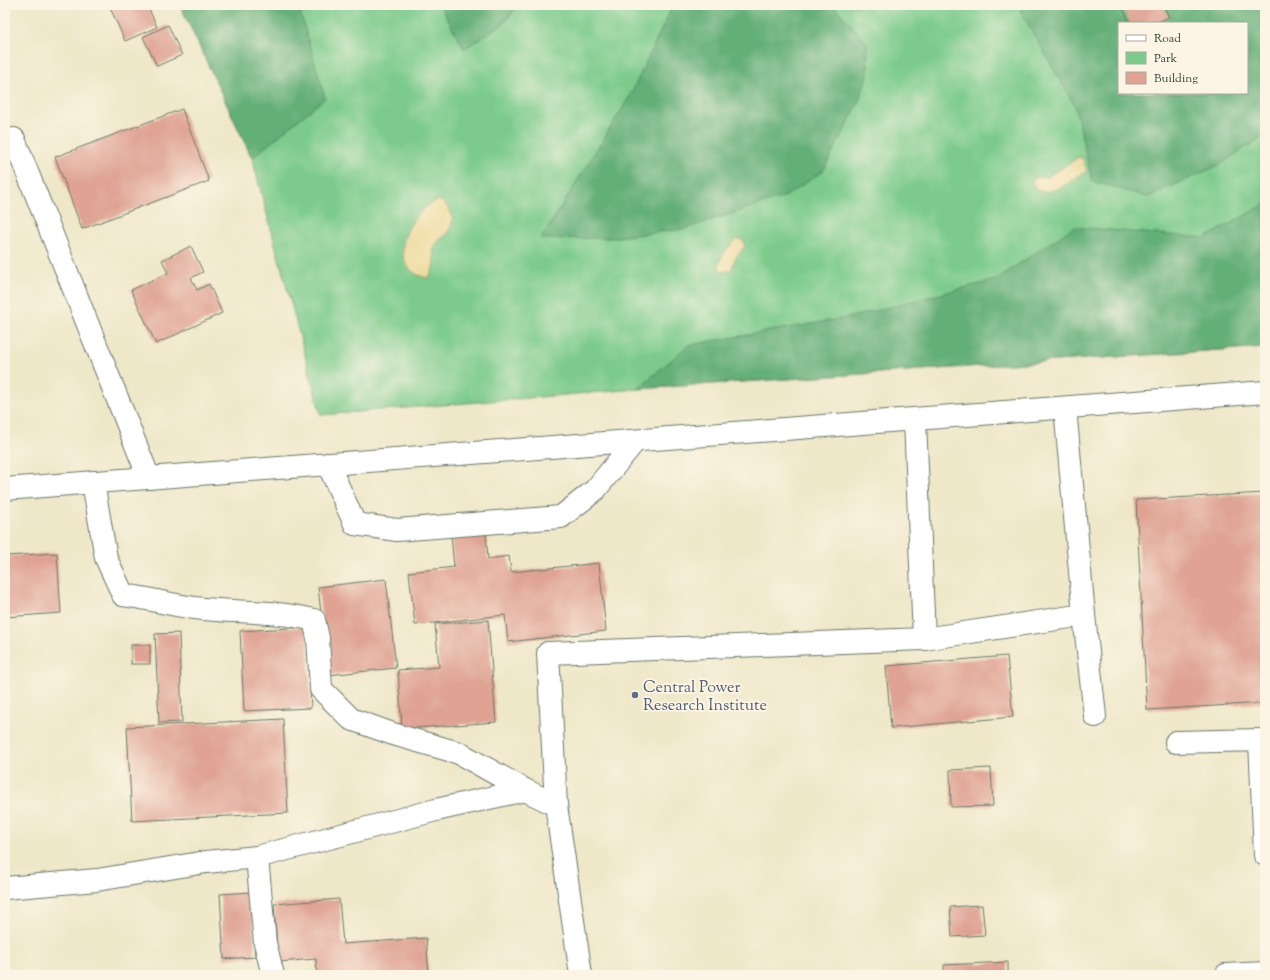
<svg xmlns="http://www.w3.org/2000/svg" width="1270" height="980" font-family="'Sorts Mill Goudy',serif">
<rect width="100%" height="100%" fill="#fcf5e5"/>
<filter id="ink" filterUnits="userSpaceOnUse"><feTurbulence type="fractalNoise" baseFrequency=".025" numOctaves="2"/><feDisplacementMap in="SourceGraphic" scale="8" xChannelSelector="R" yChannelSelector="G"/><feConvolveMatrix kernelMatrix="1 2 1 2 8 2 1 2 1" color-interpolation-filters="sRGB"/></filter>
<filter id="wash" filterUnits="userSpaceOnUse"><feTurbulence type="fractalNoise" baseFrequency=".012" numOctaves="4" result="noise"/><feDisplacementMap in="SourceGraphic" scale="16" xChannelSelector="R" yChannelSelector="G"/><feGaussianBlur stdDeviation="0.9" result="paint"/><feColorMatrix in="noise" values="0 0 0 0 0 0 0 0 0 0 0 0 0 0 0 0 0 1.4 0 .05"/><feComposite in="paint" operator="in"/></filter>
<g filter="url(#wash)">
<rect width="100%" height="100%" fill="#eee7c8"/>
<path fill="#7bcb8c" stroke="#4d8460" d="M180 5H1056L1119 93H1232L1265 99V347L637 389 321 415 252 158Z"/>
<g fill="#64af78" stroke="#427656" fill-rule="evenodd">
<path d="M180 5H298L325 98 252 158Z"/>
<path d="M440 5H518L504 23 464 49Z"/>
<path d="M673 5H833L867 43 868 74 858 104 823 171 786 196 684 229 609 238 541 239 630 96Z"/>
<path d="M1020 5H1265V135L1219 165 1148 197 1092 181 1075 106 1021 12ZM1119 23H1247V93H1119Z"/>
<path d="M1265 204V347L637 389 689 345 851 317 995 280 1074 227 1205 238Z"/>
</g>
<g fill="#eeda9e" stroke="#868c69">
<path d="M1079 157 1083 159 1087 171C1070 180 1055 197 1036 190L1032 181 1037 177H1047Z"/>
<path d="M440 200C451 208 457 219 448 232 444 238 435 241 434 249 432 260 437 269 427 278 382 268 408 208 440 200Z"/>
<path d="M737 239 743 240 745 246 736 257 731 270 723 272 719 270C718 257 728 247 737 239Z"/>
</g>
<g id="blocks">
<g fill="#dfa293">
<path d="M109 5H147L157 27 125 41Z"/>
<path d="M1121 5H1163L1169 17 1156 23H1130Z"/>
<path d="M168 25 182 55 157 66 143 37Z"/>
<path d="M182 109 209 181 82 229 55 157Z"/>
<path d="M191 246 203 272 191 278 197 290 209 284 222 313 156 344 131 290 168 273 162 260Z"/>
<path d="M1265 493V703L1147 710 1136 500Z"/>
<path d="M486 532 488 559 509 556 511 572 599 563 606 631 508 642 505 615 415 625 409 572 454 567 451 535Z"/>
<path d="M57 553 61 613 5 617V556Z"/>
<path d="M386 579 396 668 328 675 318 587Z"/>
<path d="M488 620 496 722 402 729 398 670 439 667 435 624Z"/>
<path d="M307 627 311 708 244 711 240 631Z"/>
<path d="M179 633 182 722 159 723 155 634Z"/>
<rect x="131" y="645" width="19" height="19"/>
<path d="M1007 656 1013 717 891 728 886 666Z"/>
<path d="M283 719 288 813 132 821 127 727Z"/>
<path d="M991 768 993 806 951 807 950 770Z"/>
<path d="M252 892 255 957 224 959 220 894Z"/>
<path d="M339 899 343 944 426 938 429 975H317L316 959 278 962 274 904Z"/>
<path d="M982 905 985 935 952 937 950 907Z"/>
<path d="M1008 962V975H944V965Z"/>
</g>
</g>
</g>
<g filter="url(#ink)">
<use href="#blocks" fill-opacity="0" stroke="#677868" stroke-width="1"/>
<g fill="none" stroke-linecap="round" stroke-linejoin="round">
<defs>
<g id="minor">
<path d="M14 139 149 478"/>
<path d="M915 419 924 639"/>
<path d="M328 464 355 524 397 530 561 517 595 490 635 441"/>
<path d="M93 482 106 558 123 595C147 598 171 605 195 608 235 613 275 610 314 620L318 638 321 689 351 719 393 734 459 753 525 790"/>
<path d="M5 489 1265 392"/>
<path d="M1084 615 1095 716"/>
<path d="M1176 742 1260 740 1265 855"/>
<path d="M556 805 548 653 924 639 1084 615 1065 408"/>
<path d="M257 857 436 810 525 790 556 805 581 975"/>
<path d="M5 888 97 880 206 862 257 857 265 943 273 975"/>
<path d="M1226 975 1265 973"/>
</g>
</defs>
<use href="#minor" stroke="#677868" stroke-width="24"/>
<use href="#minor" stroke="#fff" stroke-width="22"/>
</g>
</g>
<circle fill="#5c6f8a" stroke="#fcf5e5" stroke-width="1.5" cx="635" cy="695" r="4"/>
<g text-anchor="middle" stroke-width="3.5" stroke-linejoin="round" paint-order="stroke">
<g font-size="16" fill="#4e5e75" stroke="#fcf5e5" text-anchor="start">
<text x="643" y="692">Central Power<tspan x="643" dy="18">Research Institute</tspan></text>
</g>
</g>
<rect width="1270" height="980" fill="none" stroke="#fcf5e5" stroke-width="20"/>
<rect x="1118" y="22" width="130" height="72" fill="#fcf5e5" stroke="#a4ab9e"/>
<rect x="1126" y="35" width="20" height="6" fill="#ffffff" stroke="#a4ab9e"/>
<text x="1154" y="42" font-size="12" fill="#1f3d34">Road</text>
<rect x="1126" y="52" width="20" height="12" fill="#7bcb8c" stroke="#a4ab9e"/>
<text x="1154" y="62" font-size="12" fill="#1f3d34">Park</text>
<rect x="1126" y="72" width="20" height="12" fill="#dfa293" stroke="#a4ab9e"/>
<text x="1154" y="82" font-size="12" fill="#1f3d34">Building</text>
</svg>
